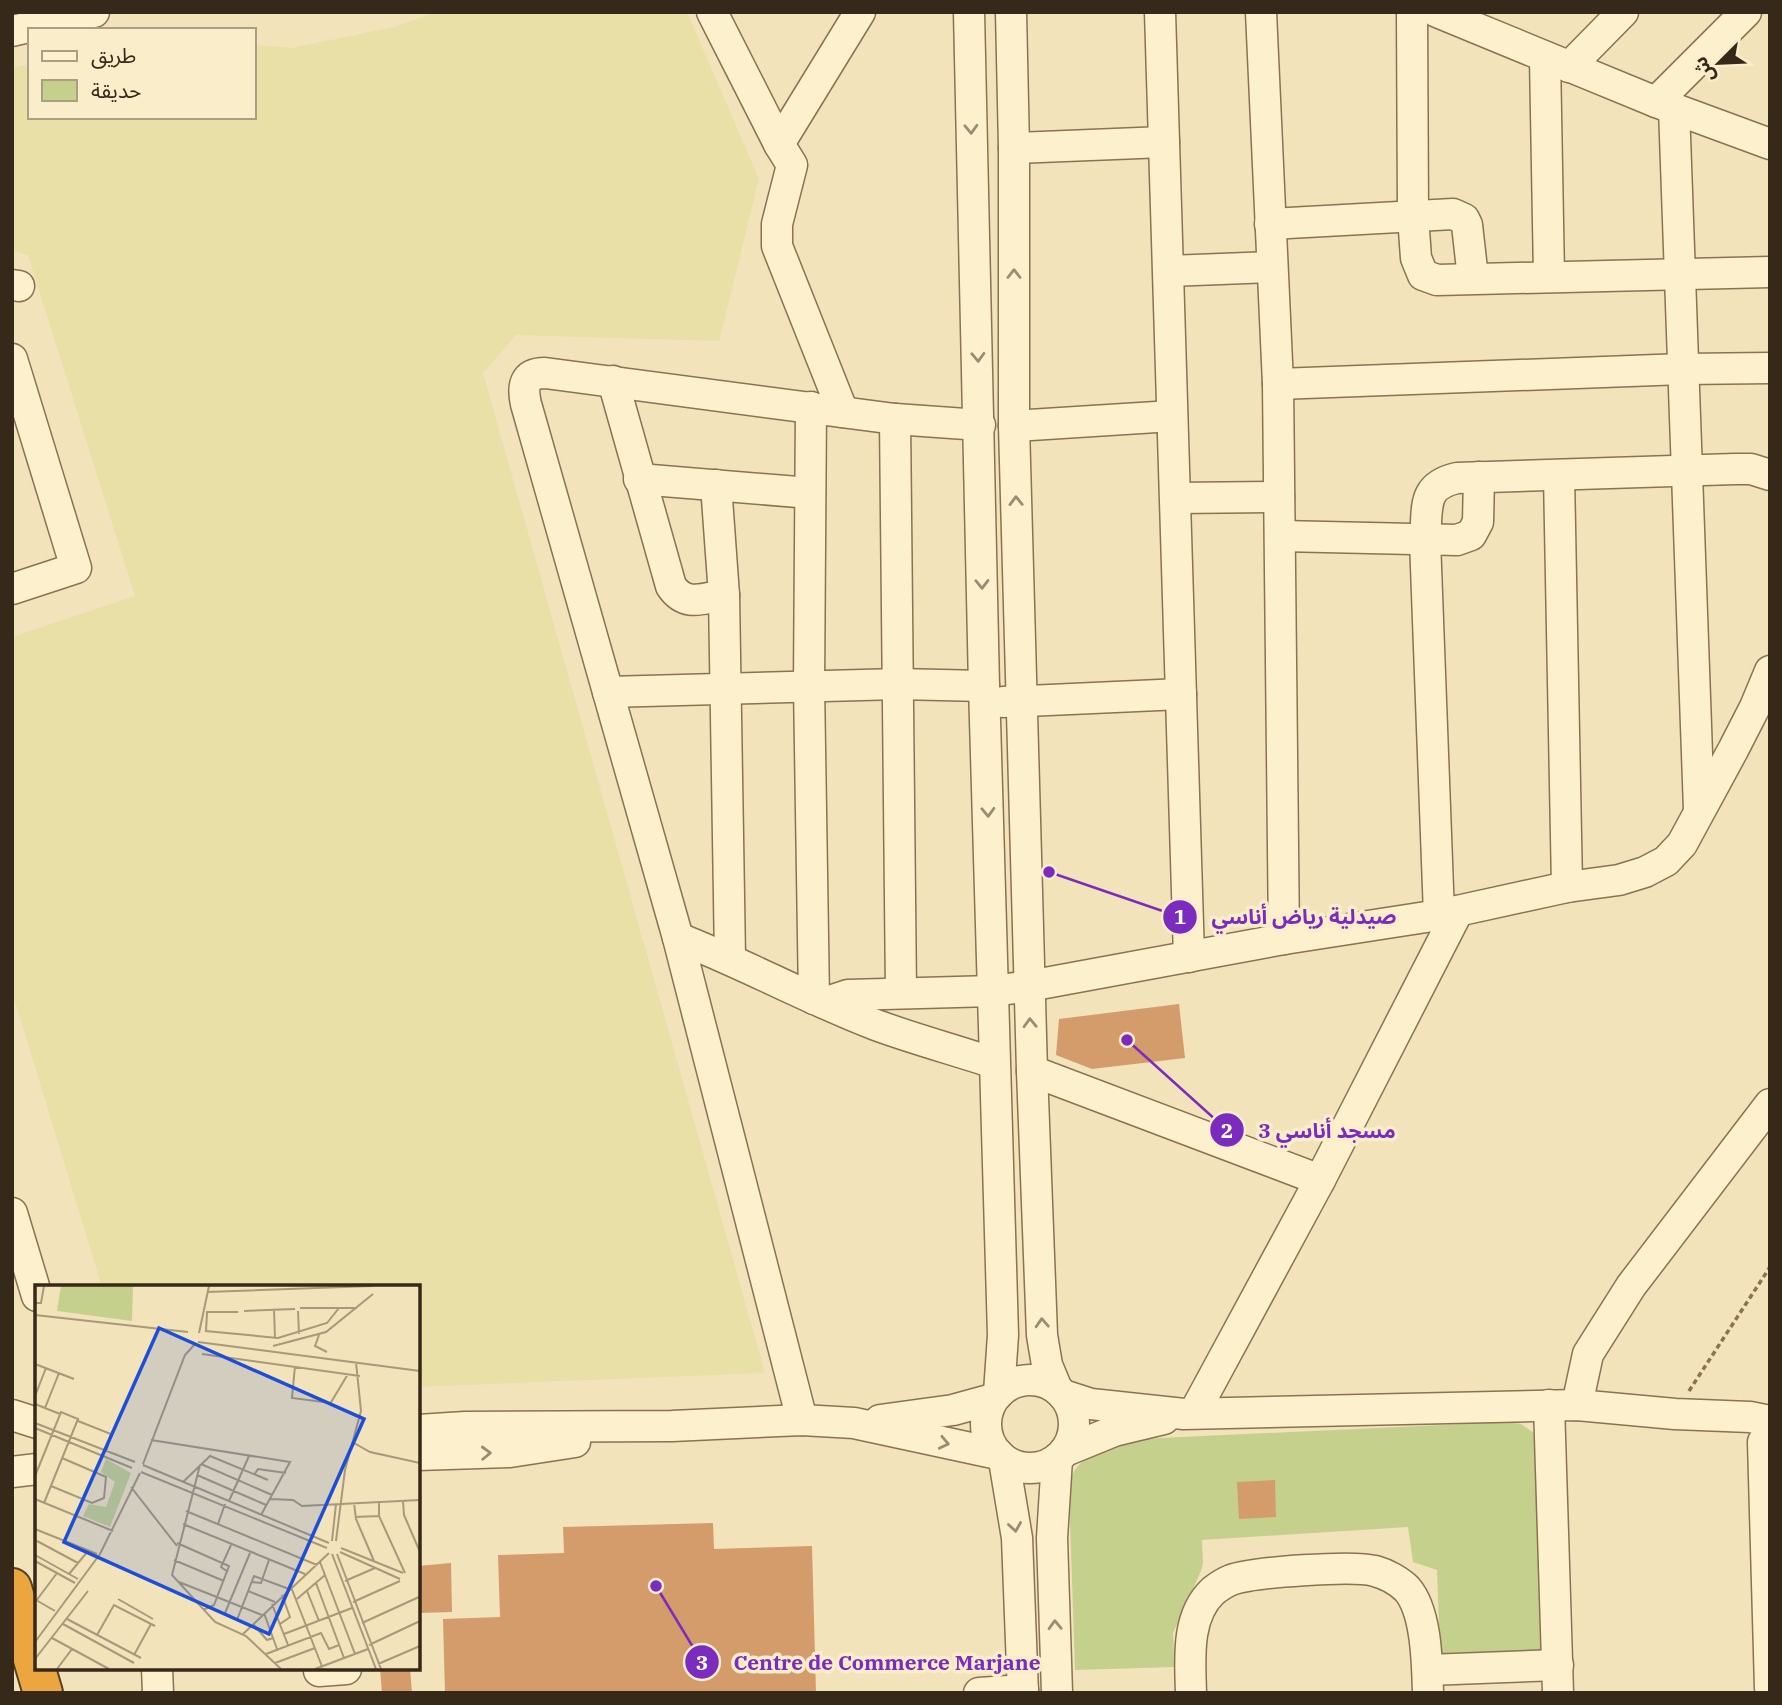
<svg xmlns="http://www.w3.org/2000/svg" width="1782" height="1705" font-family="'IBM Plex Serif','Noto Sans Arabic',serif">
<rect width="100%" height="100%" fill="#f2e3ba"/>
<path fill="#e8e0a6" d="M436 12H687L759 179 719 341 516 335 483 373 765 1373 418 1387V1287H102L12 991V637L135 596 28 255 12 251V68L30 64V117H254V45L292 48 394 27Z"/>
<path fill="#c6d08d" d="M1507 1422 1521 1424 1534 1433 1542 1652 1440 1653 1437 1570 1413 1562 1408 1527 1202 1540 1203 1563 1201 1571 1173 1633 1175 1667 1075 1670 1069 1492C1070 1487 1070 1481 1072 1476 1080 1454 1117 1444 1138 1439Z"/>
<g fill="#d49b6b">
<path d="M1179 1004 1185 1058 1092 1069 1056 1055 1059 1019Z"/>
<path d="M1275 1480 1276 1517 1239 1519 1237 1482Z"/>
<path d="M713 1523 714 1549 812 1546 816 1693H445L443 1619 500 1617 498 1555 564 1553 563 1527Z"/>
<path d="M451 1563 452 1612 418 1613V1566Z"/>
<path d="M380 1668H410L412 1693H382Z"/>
</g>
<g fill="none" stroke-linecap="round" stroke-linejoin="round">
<defs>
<g id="minor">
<path d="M712 12 779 144 792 165 777 224V246L843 412"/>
<path d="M969 12 984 686 1003 1335 999 1393"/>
<path d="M1011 12 1014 148V426L1032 1071 1042 1335 1047 1365 1057 1389"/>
<path d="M1160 12 1189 957"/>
<path d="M1261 12 1278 384 1284 939"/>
<path d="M1412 12 1413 216 1416 258 1423 275 1437 280 1770 272"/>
<path d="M1437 12 1656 102 1770 144"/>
<path d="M12 31 94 12"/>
<path d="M1545 58 1549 276"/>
<path d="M1569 67 1623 12"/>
<path d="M1656 102 1746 12"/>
<path d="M1674 108 1699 810"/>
<path d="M779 144 860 12"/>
<path d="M1014 148 1164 142"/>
<path d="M1270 224 1453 214 1464 219 1467 225 1473 278"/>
<path d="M1169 271 1272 267"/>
<path d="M12 285 19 286"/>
<path d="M12 359 76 568 12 589"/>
<path d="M613 381 671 586C685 607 702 599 724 595"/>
<path d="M1278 384 1683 369 1770 368"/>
<path d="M811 407 809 685 814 999"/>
<path d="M895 419 901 993"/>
<path d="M1014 426 1172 416"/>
<path d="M1559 475 1567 887"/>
<path d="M639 479 810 493"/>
<path d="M716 485 724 595 730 958"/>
<path d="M1176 498 1279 497"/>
<path d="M1281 536 1457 540 1471 535 1478 522 1479 477"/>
<path d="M608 692 898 684 984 686"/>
<path d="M1003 702 1181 694"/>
<path d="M1439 915 1425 540C1428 508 1421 486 1457 478L1735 469H1751L1770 475"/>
<path d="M678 938C745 964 808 999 876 1025 914 1039 955 1050 994 1063"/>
<path d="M824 1003 848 995 993 991 1029 986 1284 939 1439 915 1567 887 1619 880 1645 872 1666 861 1682 844 1733 750 1755 707 1770 671"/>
<path d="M1032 1071 1320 1180"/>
<path d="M12 1213 37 1296"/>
<circle cx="1030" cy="1424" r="44"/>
<path d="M1063 1395 1091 1404 1184 1414 1577 1405 1675 1414 1750 1417 1770 1421"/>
<path d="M1549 1405 1558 1693"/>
<path d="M1577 1405 1588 1354 1631 1286 1770 1104"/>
<path d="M1194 1413 1320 1180 1458 911"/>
<path d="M12 1415 37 1423"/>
<path d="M802 1420 678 938 526 404C522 386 524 373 545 373L895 419 980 425"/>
<path d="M880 1420 953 1410 993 1399"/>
<path d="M418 1430 465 1427 672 1426 802 1420 854 1423 998 1454"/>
<path d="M1763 1442 1770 1688"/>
<path d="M1065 1451 1114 1431 1164 1419"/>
<path d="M418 1455 510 1452 575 1442"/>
<path d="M1057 1459 1052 1538 1057 1693"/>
<path d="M1004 1460 1017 1538 1023 1693"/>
<path d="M12 1472 37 1469"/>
<path d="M157 1668 158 1693"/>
<path d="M1428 1670 1558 1665"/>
<path d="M319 1671 346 1669"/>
<path d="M979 1693 1023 1690"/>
<path d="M1191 1693C1190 1659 1186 1616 1213 1591 1218 1587 1226 1582 1231 1580 1253 1572 1353 1565 1375 1571 1386 1574 1399 1581 1407 1589 1427 1612 1427 1664 1428 1693"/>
</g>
<path id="highway" d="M12 1588 43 1693"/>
</defs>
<use href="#minor" stroke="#8a7253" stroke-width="33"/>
<use href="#highway" stroke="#573f28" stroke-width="42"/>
<path stroke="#8a7253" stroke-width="3.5" stroke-dasharray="5 3.5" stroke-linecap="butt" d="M1689 1391 1770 1267"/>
<use href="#minor" stroke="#fcf0cd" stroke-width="30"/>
<use href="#highway" stroke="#eca640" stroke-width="38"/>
</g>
<defs><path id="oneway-chevron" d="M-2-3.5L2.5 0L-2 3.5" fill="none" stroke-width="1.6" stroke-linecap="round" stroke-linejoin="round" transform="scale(1.75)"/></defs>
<g stroke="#9a8c73">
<use href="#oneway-chevron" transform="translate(971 129) rotate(88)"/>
<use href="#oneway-chevron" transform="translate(1014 274) rotate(-90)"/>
<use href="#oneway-chevron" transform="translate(978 357) rotate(88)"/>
<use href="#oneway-chevron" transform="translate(1016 501) rotate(-91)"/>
<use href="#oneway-chevron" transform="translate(982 584) rotate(89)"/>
<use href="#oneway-chevron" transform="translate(988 812) rotate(88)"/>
<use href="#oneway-chevron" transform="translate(1030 1023) rotate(-92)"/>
<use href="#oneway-chevron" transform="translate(1042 1323) rotate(-93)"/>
<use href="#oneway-chevron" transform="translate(944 1443) rotate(12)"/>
<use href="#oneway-chevron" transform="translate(486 1453) rotate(-2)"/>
<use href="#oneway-chevron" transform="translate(1015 1527) rotate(81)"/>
<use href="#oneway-chevron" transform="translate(1055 1625) rotate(-92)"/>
</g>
<g transform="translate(35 1285)">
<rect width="385" height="385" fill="#f2e3ba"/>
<path d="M26 1H98L97 36 22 26ZM71 174 96 188 75 242 48 231 54 219 71 222 80 197 66 187Z" fill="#c6d08d"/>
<path fill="none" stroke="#a7997a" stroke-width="2" d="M172 7 337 1M0 18H6L9 1M265 23H322M239 25 240 53M209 26 260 24M263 26 264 49M171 27H203M172 28 171 46 243 53 292 38 304 23M0 30 153 47M164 48 174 1M284 50 280 61 292 67M163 57 385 86M238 61 291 47 338 9M167 69 325 91M0 79 39 94M260 81 257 113 296 118M0 111 11 83M0 119 25 129M295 119 313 89M10 123 24 88M43 136 76 149 71 167M0 138 100 177M0 143 97 183M116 155 255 177 226 230M319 158 335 167 385 178M175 171 233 195M108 179 150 70 160 59M166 179 237 210M108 180 294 258M165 180 137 290 180 337 211 351 246 384M106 187 292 263M162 190 231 220M219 190 223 184 251 188M0 191 26 127 43 134 9 218M148 197 176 170M16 201 57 218 69 213 71 192 27 173M96 202 142 261M0 214 78 246M235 214 258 215 267 221 385 215M194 216 214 171M368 216 369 230 385 267M319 218 321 234 339 276M344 218V231L370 288M151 226 282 280M320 232 344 231M148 239 270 289M183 239 190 219M0 244 62 269M2 256 43 278M297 256 301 219M301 256 310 185 326 126 321 77M142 258 194 281 179 320 168 325M306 263 368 288M305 267 365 294M297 269 341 384M302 269 346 384M0 270 43 294M139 275 189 296M0 276 40 298M285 277 320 369M193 287 186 282 196 260M34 289 53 266M310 296 340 283M144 297 227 330M217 297 226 298 234 275M281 298 309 373M256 302 288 384M213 306 240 317M272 306 284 336M83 314 118 334M262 314 290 290M1 315 20 326M1 316 22 288M318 317 365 296M237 319 253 360M190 328 215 268M229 328 242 364M32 334 106 373M327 338 384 312M28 339 99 378M218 339 232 355 238 353M245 339 255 332 247 310M216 341 202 335 219 291 254 304M208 349 294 268M249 349 317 323M62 350 79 320 120 341M17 353 74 384M0 357 65 269 105 188M334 360 385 336M231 369 286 348 294 364 304 360M99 370 116 339M0 374 53 306M240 378 280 363M343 379 385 361M22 384 37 364M280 384 333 364"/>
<path fill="#1d4ed8" fill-opacity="0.15" stroke="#1d4ed8" stroke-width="3.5" d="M124 43 329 134 234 349 29 257Z"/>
<rect width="385" height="385" fill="none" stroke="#372919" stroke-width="3.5"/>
</g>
<path fill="none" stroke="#7b2cbf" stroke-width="2.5" d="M1049 872L1180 917M1127 1040L1227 1130M656 1586L702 1662"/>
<g fill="#7b2cbf" stroke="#f9edca" stroke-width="2.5">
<circle cx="1049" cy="872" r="7"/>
<circle cx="1127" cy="1040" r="7"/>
<circle cx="656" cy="1586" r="7"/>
<circle cx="1180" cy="917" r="18"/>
<circle cx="1227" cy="1130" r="18"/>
<circle cx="702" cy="1662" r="18"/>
</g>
<g font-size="21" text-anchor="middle" font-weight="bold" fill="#fff">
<text x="1180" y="924">1</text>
<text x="1227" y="1138">2</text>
<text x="702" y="1670">3</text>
</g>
<g font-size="21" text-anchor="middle" font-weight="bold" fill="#7b2cbf" stroke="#f9edca" stroke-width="7" stroke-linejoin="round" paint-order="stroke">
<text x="1304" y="924">صيدلية رياض أناسي</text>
<text x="1327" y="1138">مسجد أناسي 3</text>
<text x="887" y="1670">Centre de Commerce Marjane</text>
</g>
<rect width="1782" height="1705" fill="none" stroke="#372919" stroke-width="28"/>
<rect x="28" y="28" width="228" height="91" fill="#f9edca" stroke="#ab9f83" stroke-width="2"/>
<rect x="42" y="51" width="35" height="10" fill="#fcf0cd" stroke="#ab9f83" stroke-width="2"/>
<text x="91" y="63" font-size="21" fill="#372919">طريق</text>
<rect x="42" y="80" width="35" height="21" fill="#c6d08d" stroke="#ab9f83" stroke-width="2"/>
<text x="91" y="98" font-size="21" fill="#372919">حديقة</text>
<g transform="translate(1719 63) rotate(246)" stroke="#f9edca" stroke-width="5" paint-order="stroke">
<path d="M0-5L12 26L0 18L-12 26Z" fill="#372919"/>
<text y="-10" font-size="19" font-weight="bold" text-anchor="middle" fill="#372919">ش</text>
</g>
</svg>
